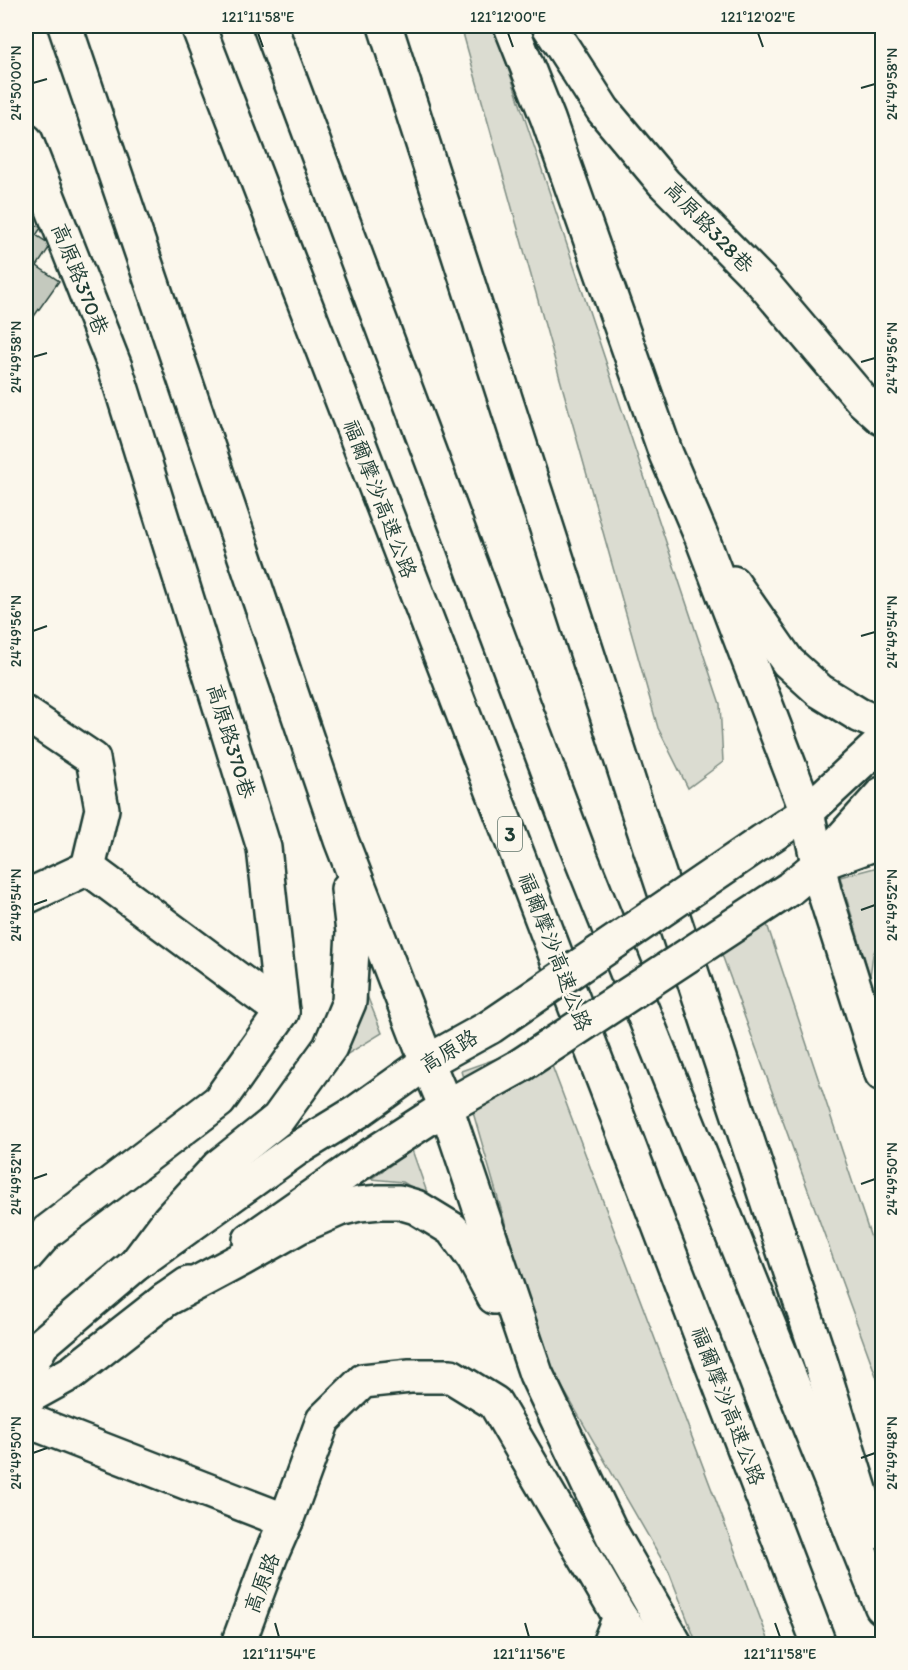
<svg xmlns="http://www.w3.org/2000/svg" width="908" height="1670" font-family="Itim,'LXGW WenKai TC',sans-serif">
<rect width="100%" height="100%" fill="#fbf7ec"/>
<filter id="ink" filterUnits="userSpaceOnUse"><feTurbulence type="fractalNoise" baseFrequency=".0167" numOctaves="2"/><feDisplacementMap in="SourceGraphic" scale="12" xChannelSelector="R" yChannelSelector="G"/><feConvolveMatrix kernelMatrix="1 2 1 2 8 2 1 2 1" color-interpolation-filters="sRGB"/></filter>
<g filter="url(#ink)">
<g fill="#dbdcd1" stroke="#7d8c82" stroke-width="1.5">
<path d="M461 26H494L720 704 723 762 688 788 658 728Z"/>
<path d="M882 866V934L873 955 870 976 840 877Z"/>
<path d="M756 891 882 1271V1392L714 933Z"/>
<path d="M366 993 382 1033 333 1063 362 1010Z"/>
<path d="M543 1042 770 1644H697L669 1572 543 1354 461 1071Z"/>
<path d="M412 1150 429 1198 403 1182 371 1179Z"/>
</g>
<path fill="#c4c9be" stroke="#1f3d34" stroke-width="1.5" d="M26 218 41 228 36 235 51 245 37 266 59 281 30 322 26 319Z"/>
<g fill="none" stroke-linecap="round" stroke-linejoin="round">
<defs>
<g id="minor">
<path d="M549 26 603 110 664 183 763 283 863 401 882 418"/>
<path d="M26 141 115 367 264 848 282 1012 219 1101 47 1232 26 1256"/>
<path d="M26 714 93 759 102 809 88 868 282 1012"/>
<path d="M763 841 807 812 882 742"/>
<path d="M824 862 882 841"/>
<path d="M789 889 819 864 882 794"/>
<path d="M26 897 88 868"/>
<path d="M250 1240 370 1156 446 1107 518 1067"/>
<path d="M26 1372 42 1344 136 1264 295 1150 357 1112 427 1062 490 1027"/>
<path d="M26 1398 73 1372 165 1300 188 1284"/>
<path d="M26 1420 286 1521 323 1420 363 1381 410 1376H451L495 1403 620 1617 609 1644"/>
<path d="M620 1617 640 1644"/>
<path d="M238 1644 271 1555 286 1521"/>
</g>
<g id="highway">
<path d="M65 26 341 840 427 1062 446 1107 536 1374 612 1534 675 1644"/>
<path d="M198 26 521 864 819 1644"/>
<path d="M270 26 577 848 882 1607"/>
<path d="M385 26 640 817 821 1363 873 1532"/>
<path d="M511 26 548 119 666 454 702 538 807 812 824 891 882 1074"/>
<path d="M733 583 788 662 820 691 859 715 882 725"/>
<path d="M136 1264 169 1220 218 1167 278 1119 330 1047 349 1002 353 932 348 889"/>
<path d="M165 1300 242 1259 300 1226 339 1209 359 1204 380 1202H399L416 1207 452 1229 474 1259 494 1297"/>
</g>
</defs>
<use href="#minor" stroke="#1f3d34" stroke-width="38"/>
<use href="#highway" stroke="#1f3d34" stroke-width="38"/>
<use href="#minor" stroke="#fbf7ec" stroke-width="33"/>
<use href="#highway" stroke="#fbf7ec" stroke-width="33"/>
<defs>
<g id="minor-bridge">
<path d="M490 1027 763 841"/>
<path d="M518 1067 789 889"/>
</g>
</defs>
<use href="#minor-bridge" stroke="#1f3d34" stroke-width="38" stroke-linecap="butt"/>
<use href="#minor-bridge" stroke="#fbf7ec" stroke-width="33"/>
</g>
</g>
<path fill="none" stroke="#1f3d34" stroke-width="2" d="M258 33 263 47M508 33 513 47M758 33 763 47M33 83 47 79M861 88 875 84M33 357 47 353M861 362 875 358M33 631 47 626M861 636 875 632M33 905 47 900M861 910 875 905M33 1179 47 1174M861 1184 875 1179M33 1453 47 1448M861 1458 875 1453M275 1623 279 1637M525 1623 529 1637M775 1623 780 1637"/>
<g text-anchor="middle" stroke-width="4.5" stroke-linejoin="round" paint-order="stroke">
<rect fill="#fbf7ec" stroke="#61756b" stroke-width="1.5" x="498" y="817" width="24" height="34" rx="4.5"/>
<g font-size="20" font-weight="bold" fill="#1f3d34">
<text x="510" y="841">3</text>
</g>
<g font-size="21" fill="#1f3d34" stroke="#fbf7ec">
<text transform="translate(709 227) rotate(46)" y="7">高原路328巷</text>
<text transform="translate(80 279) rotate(68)" y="7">高原路370巷</text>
<text transform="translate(380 499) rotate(69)" y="7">福爾摩沙高速公路</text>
<text transform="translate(231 741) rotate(73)" y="7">高原路370巷</text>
<text transform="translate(555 952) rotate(69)" y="7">福爾摩沙高速公路</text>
<text transform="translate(449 1051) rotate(-31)" y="7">高原路</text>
<text transform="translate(728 1406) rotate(69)" y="7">福爾摩沙高速公路</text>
<text transform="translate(262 1583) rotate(-69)" y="7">高原路</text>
</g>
</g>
<rect width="908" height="1670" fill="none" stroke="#fbf7ec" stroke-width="66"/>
<rect x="33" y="33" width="842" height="1604" fill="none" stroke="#1f3d34" stroke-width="2"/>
<g font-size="15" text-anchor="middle" fill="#1f3d34">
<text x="258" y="22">121°11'58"E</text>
<text x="508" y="22">121°12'00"E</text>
<text x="758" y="22">121°12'02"E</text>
<text transform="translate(16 83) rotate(-90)" y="5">24°50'00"N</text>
<text transform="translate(892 84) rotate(-90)" y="5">24°49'58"N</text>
<text transform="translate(16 357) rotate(-90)" y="5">24°49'58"N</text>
<text transform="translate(892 358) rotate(-90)" y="5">24°49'56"N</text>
<text transform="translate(16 631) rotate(-90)" y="5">24°49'56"N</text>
<text transform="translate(892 632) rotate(-90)" y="5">24°49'54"N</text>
<text transform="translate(16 905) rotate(-90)" y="5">24°49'54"N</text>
<text transform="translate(892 905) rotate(-90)" y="5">24°49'52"N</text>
<text transform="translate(16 1179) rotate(-90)" y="5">24°49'52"N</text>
<text transform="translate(892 1179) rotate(-90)" y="5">24°49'50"N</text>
<text transform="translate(16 1453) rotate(-90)" y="5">24°49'50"N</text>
<text transform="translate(892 1453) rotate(-90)" y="5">24°49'48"N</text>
<text x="279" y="1659">121°11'54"E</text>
<text x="529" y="1659">121°11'56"E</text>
<text x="780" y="1659">121°11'58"E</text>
</g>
</svg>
